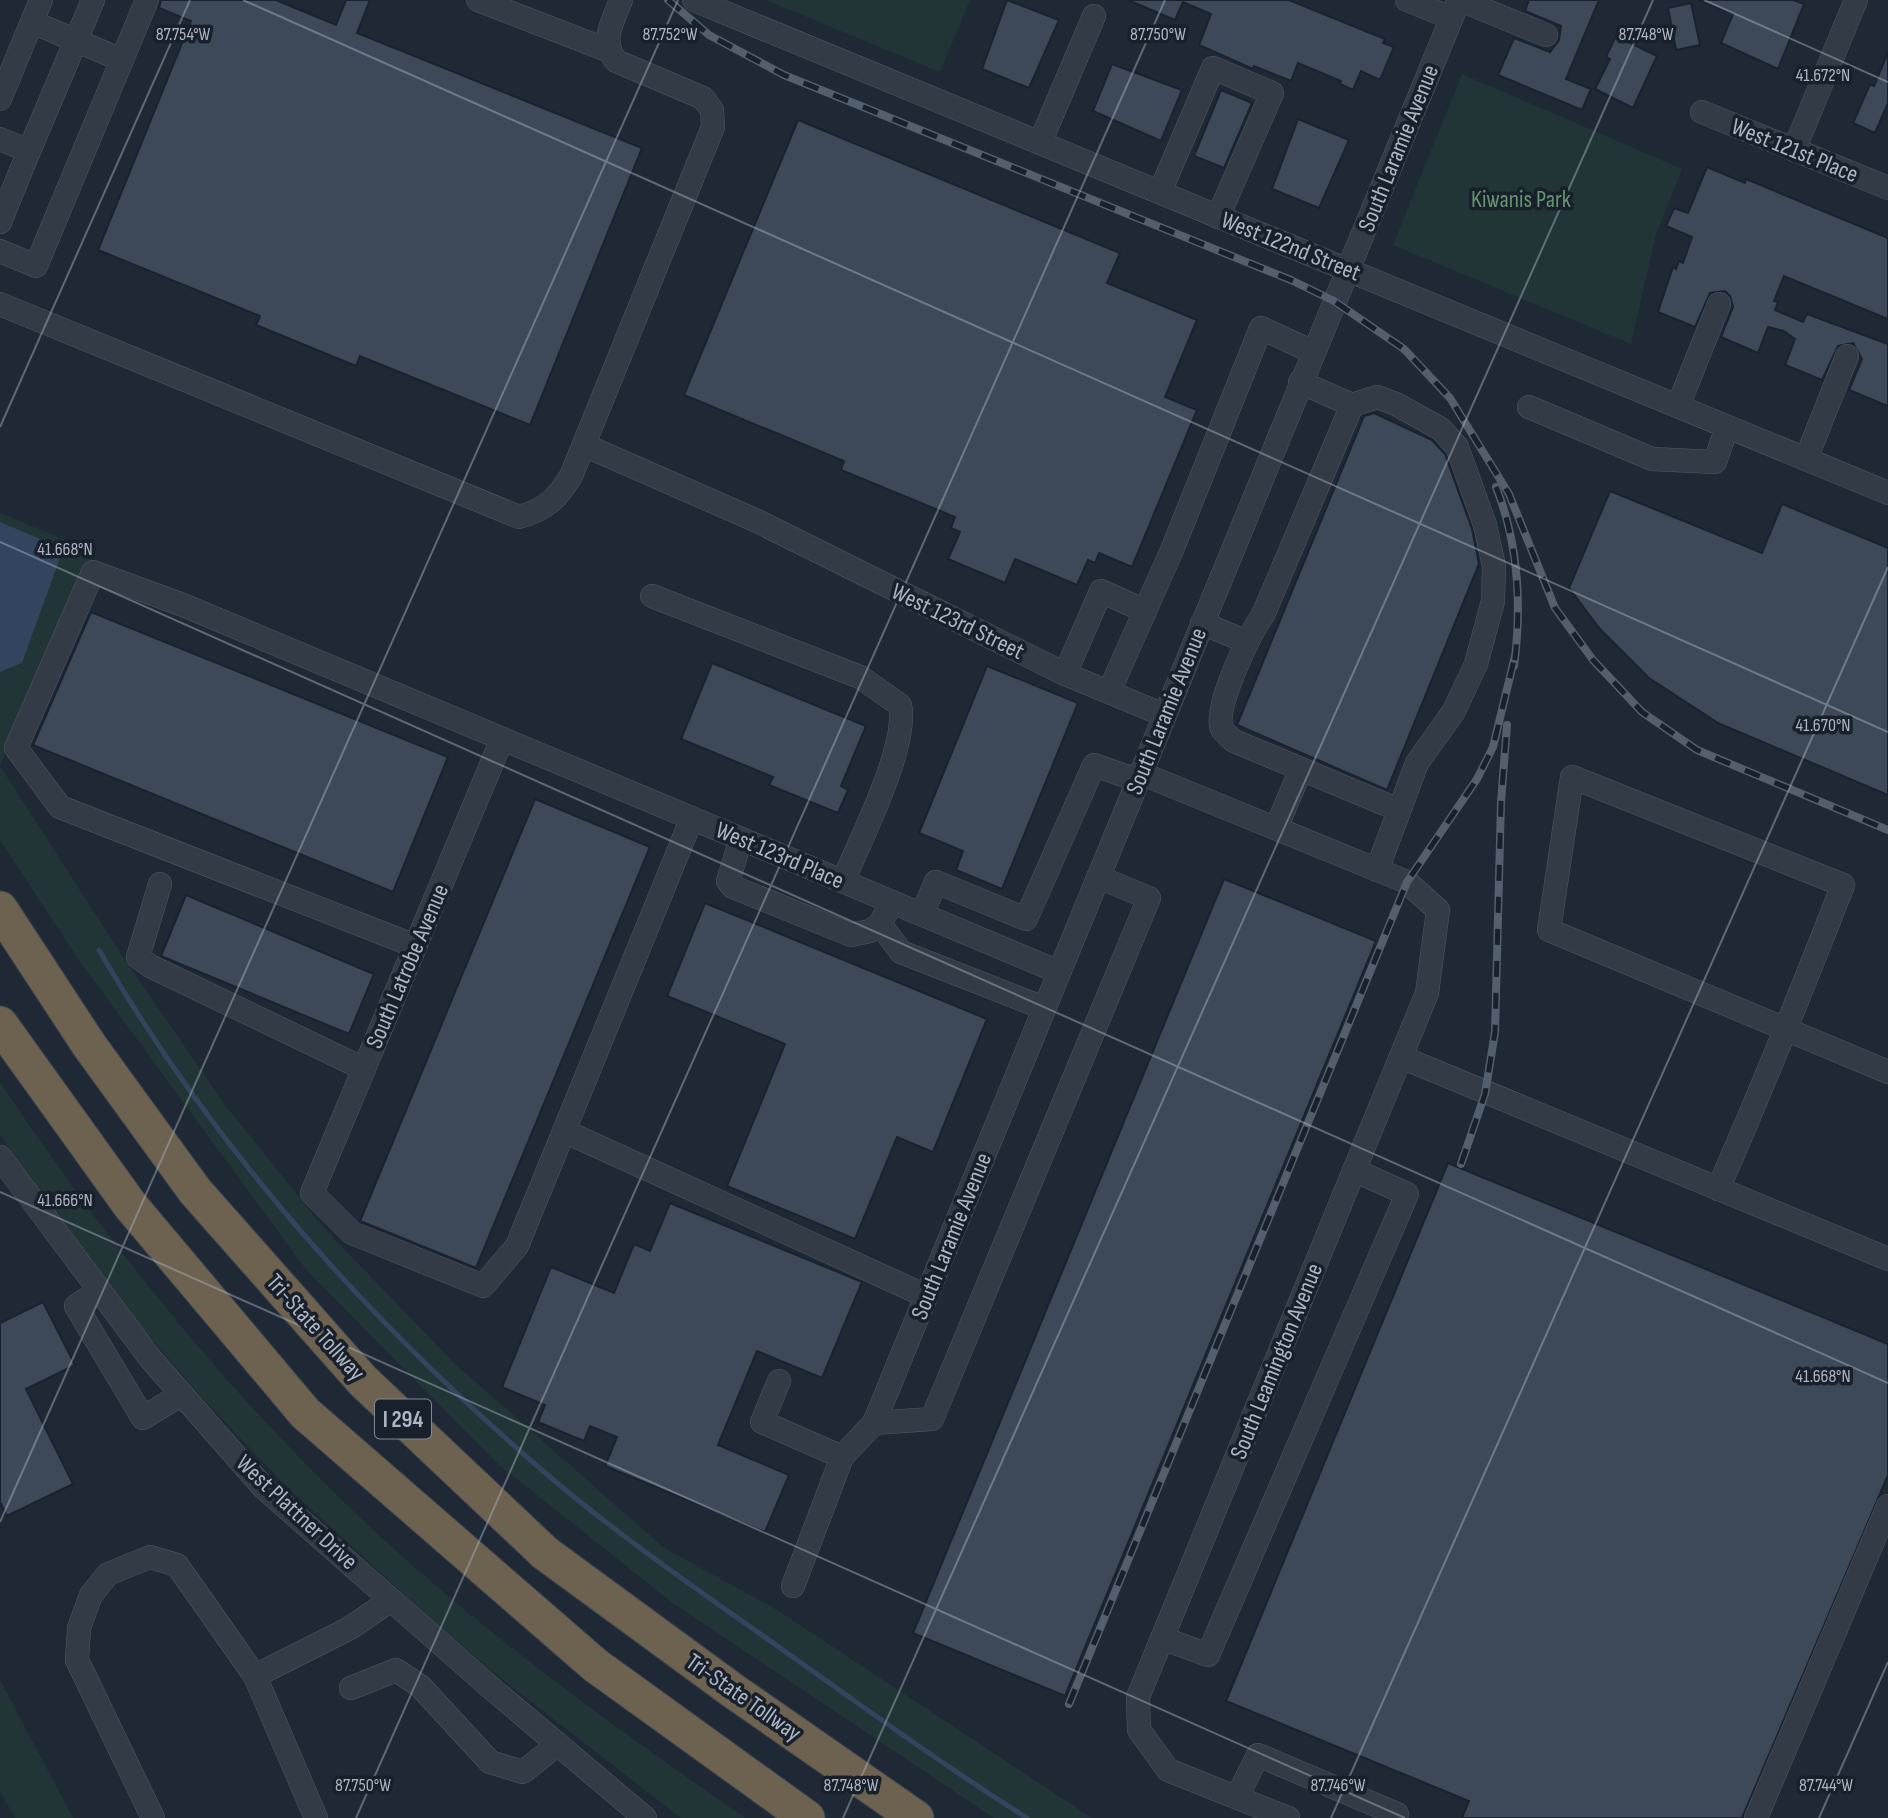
<svg xmlns="http://www.w3.org/2000/svg" width="1888" height="1818" font-family="'Sofia Sans Condensed',sans-serif">
<rect width="100%" height="100%" fill="#1f2936"/>
<g fill="#213537">
<path d="M766 0H970L940 72Z"/>
<path d="M1462 74 1682 169 1656 234 1631 344 1393 245Z"/>
<path d="M0 513 95 552 0 766 121 954 225 1105 323 1227 454 1363 664 1548 777 1610 1092 1818H994L670 1601 498 1464 308 1272 79 960 0 840Z"/>
<path d="M0 1082C110 1248 237 1405 384 1540 497 1643 620 1731 745 1818H681L507 1683 434 1622 284 1484 205 1401 124 1307 45 1201 0 1135Z"/>
<path d="M0 1680 73 1818H15L0 1791Z"/>
</g>
<path fill="#32445e" d="M0 522 50 543 60 558 22 663 0 672Z"/>
<g fill="none" stroke-linecap="round" stroke-linejoin="round">
<path stroke="#32445e" stroke-width="5" d="M99 950C216 1152 373 1326 550 1477 623 1539 704 1594 783 1650 863 1707 943 1765 1027 1818"/>
</g>
<g fill="#3d4959" stroke="#1a222d" stroke-width="2">
<path d="M161 0H276L336 25 346 0H370L357 33 642 148 530 425 360 356 356 366 256 325 260 316 98 250 191 21 159 8Z"/>
<path d="M1007 0 1059 20 1029 88 982 69Z"/>
<path d="M1128 0H1289L1385 39 1383 43 1394 47 1380 80 1361 71 1353 90 1340 84 1341 81 1298 63 1291 81 1254 66 1253 69 1199 45 1211 14 1183 2 1175 20Z"/>
<path d="M1529 0H1599L1566 79 1591 89 1582 110 1498 75 1514 38 1550 52 1559 40 1561 26 1525 11Z"/>
<path d="M1699 0H1793L1804 4 1778 69 1721 43 1733 14Z"/>
<path d="M1691 3 1700 45 1676 50 1668 8Z"/>
<path d="M1616 36 1657 56 1633 108 1595 89 1610 59 1606 57Z"/>
<path d="M1888 52V103L1875 133 1853 123 1870 84 1874 86Z"/>
<path d="M1112 64 1182 90 1161 141 1093 111Z"/>
<path d="M1221 90 1252 103 1224 168 1194 156Z"/>
<path d="M1298 119 1349 140 1319 208 1272 189Z"/>
<path d="M798 120 1120 253 1107 283 1197 320 1165 397 1197 410 1132 567 1099 553 1095 563 1088 560 1077 585 1015 559 1005 583 948 559 960 532 951 528 955 517 841 470 844 461 684 395Z"/>
<path d="M1707 167 1745 183 1746 179 1888 238V319L1784 276 1774 301 1778 302 1775 310 1803 322 1807 314 1888 344V406L1849 390 1862 359 1853 343 1838 346 1822 380 1785 365 1795 339 1784 331 1768 327 1758 353 1721 337 1733 307 1730 296 1725 291 1710 293 1695 327 1658 312 1673 267 1676 269 1679 261 1683 263 1692 237 1666 226 1674 208 1688 213Z"/>
<path d="M1374 413 1432 440 1445 454 1472 529 1479 564 1387 790 1237 725 1364 416Z"/>
<path d="M1610 491 1762 553 1782 504 1888 548V795L1718 723 1649 678 1600 629 1569 588Z"/>
<path d="M91 612 448 757 393 892 33 745Z"/>
<path d="M712 663 866 726 841 786 848 790 838 813 769 785 773 777 681 739Z"/>
<path d="M987 666 1078 703 1002 889 956 870 963 851 919 833Z"/>
<path d="M535 799 650 847 476 1268 360 1221Z"/>
<path d="M1224 879 1376 941 1065 1696 913 1633Z"/>
<path d="M186 895 374 974 349 1034 161 956Z"/>
<path d="M705 903 987 1019 933 1152 897 1137 855 1239 727 1186 785 1044 667 996Z"/>
<path d="M1448 1163 1888 1344V1475L1742 1818H1462L1469 1801 1226 1701Z"/>
<path d="M670 1203 862 1282 822 1378 757 1351 718 1445 789 1475 765 1532 605 1466 617 1437 590 1426 584 1441 538 1422 545 1405 502 1387 551 1267 614 1293 634 1244 650 1251Z"/>
<path d="M43 1302 75 1365 26 1389 73 1484 7 1516 0 1502V1323Z"/>
</g>
<g fill="none" stroke-linecap="round" stroke-linejoin="round">
<defs>
<g id="minor">
<path d="M478 0 607 50"/>
<path d="M694 0 1888 493"/>
<path d="M1407 0 1451 18"/>
<path d="M1460 0 1546 35"/>
<path d="M32 22 122 60"/>
<path d="M0 99 41 0"/>
<path d="M1702 112 1888 188"/>
<path d="M0 139 29 151 93 0"/>
<path d="M1040 143 1094 16"/>
<path d="M1794 150 1856 0"/>
<path d="M1160 192 1213 68 1272 93 1218 217"/>
<path d="M0 222 29 151"/>
<path d="M0 251 36 266 147 0"/>
<path d="M0 304 519 517C545 510 557 499 571 476L713 127 712 110 703 98 616 61C600 41 613 21 621 0"/>
<path d="M1300 382 1352 405 1377 397 1396 404 1441 429 1457 447 1485 525 1494 566 1493 601 1476 664 1454 711 1417 763 1377 870"/>
<path d="M1352 405 1263 615C1250 632 1213 709 1222 729 1224 733 1231 738 1234 741L1399 810"/>
<path d="M1678 406 1719 304"/>
<path d="M1529 407 1652 459 1715 462 1727 427"/>
<path d="M584 445 755 520 1065 674 1164 715"/>
<path d="M1806 459 1847 356"/>
<path d="M652 596 860 677 900 705C909 745 860 841 843 881"/>
<path d="M1202 623 1247 642"/>
<path d="M1065 674 1101 591 1145 611"/>
<path d="M1109 692 1172 550 1261 328 1313 352"/>
<path d="M502 739 312 1193 352 1233 483 1286 517 1246 692 818"/>
<path d="M1140 773 1407 882 1438 910 1427 993 1138 1697 1139 1730 1168 1770 1288 1818"/>
<path d="M1276 828 1301 769"/>
<path d="M741 839 728 881 733 887 851 935 870 931 880 924"/>
<path d="M160 884 138 957 150 966 364 1069"/>
<path d="M892 902 880 924 901 952 1044 1008"/>
<path d="M922 914 936 882 1026 919 1094 765 1137 780"/>
<path d="M415 946 60 807 16 748 93 572 183 605 1059 972"/>
<path d="M1401 1057 1888 1259"/>
<path d="M564 1131 926 1296"/>
<path d="M0 1157 150 1358 264 1488 490 1687 645 1818"/>
<path d="M1718 1189C1762 1089 1803 987 1843 885L1572 777 1549 930 1888 1072"/>
<path d="M99 1291 76 1306 143 1418 182 1394"/>
<path d="M779 1381 762 1422 842 1457"/>
<path d="M874 1423 1459 0"/>
<path d="M793 1586 842 1457 874 1423 932 1419 1149 898 1098 877"/>
<path d="M1162 1638 1208 1655 1407 1194 1354 1170"/>
<path d="M255 1676 350 1628 391 1600"/>
<path d="M351 1688 396 1670 420 1686 490 1762 523 1772 558 1744"/>
<path d="M1237 1797 1258 1755 1397 1814 1395 1818"/>
<path d="M153 1818 77 1660 79 1628 91 1595 108 1574 150 1557 177 1565 255 1676 316 1818"/>
<path d="M1756 1818 1888 1506"/>
</g>
<g id="highway">
<path d="M0 909 89 1045 195 1191 363 1381 545 1553 732 1690 916 1818"/>
<path d="M0 1024 130 1205 305 1413 595 1665 807 1818"/>
</g>
</defs>
<use href="#minor" stroke="#505865" stroke-width="24"/>
<use href="#highway" stroke="#3d4551" stroke-width="37"/>
<use href="#minor" stroke="#333b47" stroke-width="23"/>
<use href="#highway" stroke="#6d624f" stroke-width="35"/>
<defs>
<g id="rail">
<path d="M668 0 709 35 784 75 1291 280 1334 301 1404 349 1450 398 1509 494 1555 608 1593 660 1642 712 1697 750 1888 830"/>
<path d="M1496 487C1518 543 1522 606 1514 666"/>
<path d="M1461 1164 1485 1094 1495 1032 1501 802 1507 725"/>
<path d="M1069 1704 1407 882 1477 779 1493 747 1515 656"/>
</g>
</defs>
<use href="#rail" stroke="#545f6e" stroke-width="8"/>
<use href="#rail" stroke="#18202b" stroke-width="5" stroke-dasharray="16" stroke-linecap="butt"/>
</g>
<path fill="none" stroke="#adb5c4" stroke-width="2" stroke-opacity="0.45" d="M243 0 1888 732M1704 0 1888 82M0 427 190 0M0 542 1888 1383M0 1192 1405 1818M0 1522 678 0M356 1818 1165 0M843 1818 1653 0M1331 1818 1888 567M1819 1818 1888 1662"/>
<g text-anchor="middle" stroke-width="7" stroke-linejoin="round" paint-order="stroke">
<rect fill="#18202b" stroke="#808896" stroke-width="2" x="375" y="1399.5" width="56" height="39" rx="5"/>
<g font-size="23" font-weight="bold" fill="#adb5c4">
<text x="403" y="1427">I 294</text>
</g>
<g font-size="24" fill="#adb5c4" stroke="#18202b">
<text transform="translate(1398 148) rotate(-68)" y="8">South Laramie Avenue</text>
<text transform="translate(1795 150) rotate(22)" y="8">West 121st Place</text>
<text transform="translate(1291 246) rotate(22)" y="8">West 122nd Street</text>
<text transform="translate(958 621) rotate(26)" y="8">West 123rd Street</text>
<text transform="translate(1166 711) rotate(-68)" y="8">South Laramie Avenue</text>
<text transform="translate(780 855) rotate(23)" y="8">West 123rd Place</text>
<text transform="translate(407 966) rotate(-67)" y="8">South Latrobe Avenue</text>
<text transform="translate(951 1236) rotate(-68)" y="8">South Laramie Avenue</text>
<text transform="translate(316 1327) rotate(48)" y="8">Tri-State Tollway</text>
<text transform="translate(1276 1361) rotate(-68)" y="8">South Leamington Avenue</text>
<text transform="translate(297 1512) rotate(43)" y="8">West Plattner Drive</text>
<text transform="translate(744 1697) rotate(35)" y="8">Tri-State Tollway</text>
</g>
<g font-size="24" fill="#649470" stroke="#18202b">
<text x="1521" y="207">Kiwanis Park</text>
</g>
</g>
<g font-size="18" text-anchor="middle" fill="#adb5c4" stroke="#18202b" stroke-width="7" stroke-linejoin="round" paint-order="stroke">
<text x="183" y="40">87.754°W</text>
<text x="670" y="40">87.752°W</text>
<text x="1158" y="40">87.750°W</text>
<text x="1646" y="40">87.748°W</text>
<text x="1823" y="81">41.672°N</text>
<text x="65" y="555">41.668°N</text>
<text x="1823" y="731">41.670°N</text>
<text x="65" y="1206">41.666°N</text>
<text x="1823" y="1382">41.668°N</text>
<text x="363" y="1791">87.750°W</text>
<text x="851" y="1791">87.748°W</text>
<text x="1338" y="1791">87.746°W</text>
<text x="1826" y="1791">87.744°W</text>
</g>
</svg>
